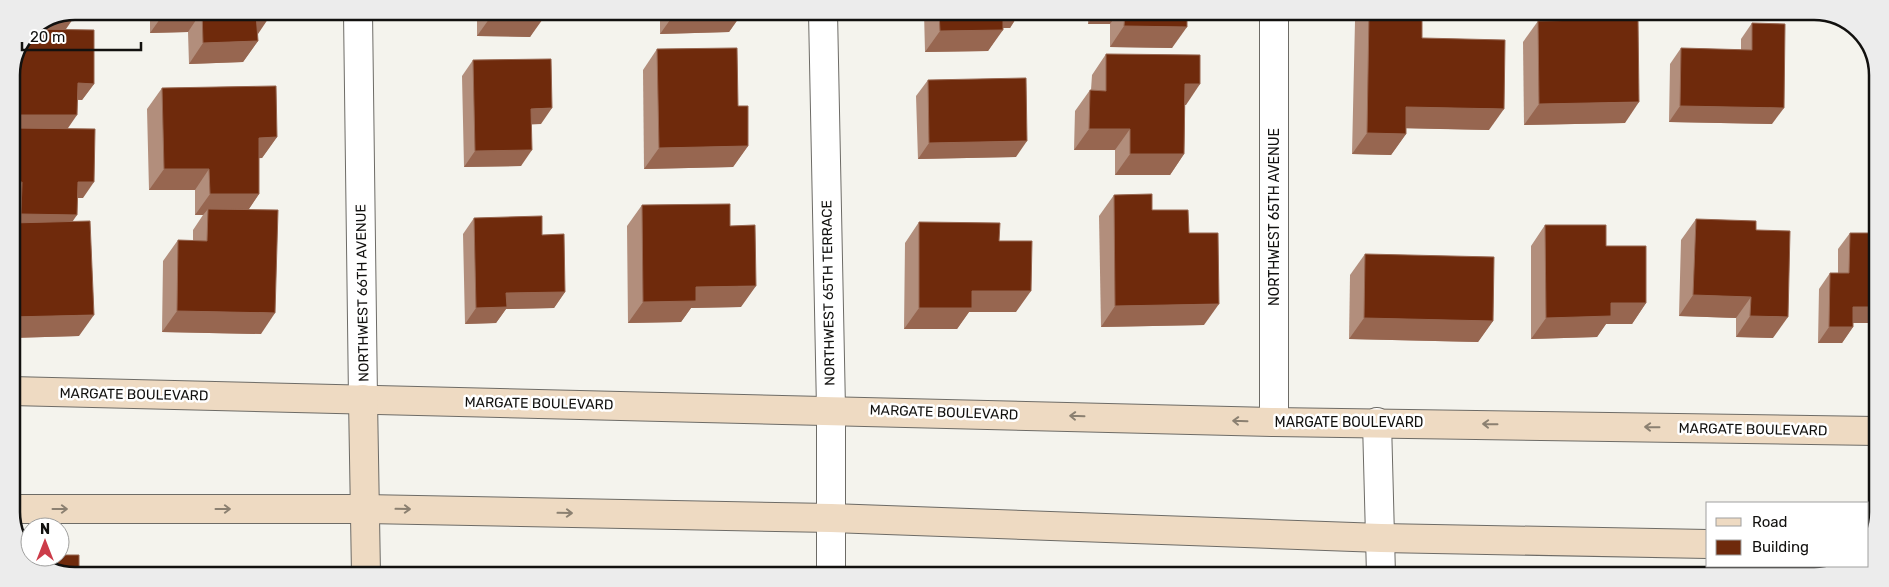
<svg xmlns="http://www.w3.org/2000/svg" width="1889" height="587" font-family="Rubik,sans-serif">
<rect width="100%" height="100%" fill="#f4f3ed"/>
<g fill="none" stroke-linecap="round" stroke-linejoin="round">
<defs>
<g id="street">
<path d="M358 12 363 399"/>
<path d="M823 12 831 409V574"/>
<path d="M1274 13V422"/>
<path d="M1377 422 1381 575"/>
</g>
<g id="secondary">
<path d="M11 391 1274 422 1876 431"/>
<path d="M363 399 366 574"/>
<path d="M11 509H365L831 518 1381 538 1708 544"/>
</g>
</defs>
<use href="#street" stroke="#6d6b66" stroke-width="30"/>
<use href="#secondary" stroke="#6d6b66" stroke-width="30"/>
<use href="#street" stroke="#fff" stroke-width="28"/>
<use href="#secondary" stroke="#eedac2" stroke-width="28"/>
</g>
<g fill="#b28e7c">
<path d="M150 11 272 12V13L257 34 258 41 243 62 189 64 188 32 150 33Z"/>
<path d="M477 12H545L530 37 477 36Z"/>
<path d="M660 12H743L729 32 660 34Z"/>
<path d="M924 12H1020L1010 28H1003L988 51 925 52Z"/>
<path d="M1088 13H1187L1172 48 1110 47V24H1088Z"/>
<path d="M1361 13H1369L1422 38 1489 130 1406 128V134L1391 155 1352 154 1355 21Z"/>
<path d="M1538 21 1625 123 1524 125 1523 42Z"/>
<path d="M1752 23 1772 124 1669 122 1670 64 1681 48 1741 50V39Z"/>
<path d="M65 30 94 84 82 100H77L67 129 83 198H77L72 221 79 336 11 338V74Z"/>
<path d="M657 49 738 106 748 146 733 167 644 169 643 70Z"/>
<path d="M1106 54 1186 105H1185L1184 154 1170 175H1115V150H1074L1075 111 1090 90H1091L1092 75Z"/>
<path d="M473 60 541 124H531L521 166 464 167 462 76Z"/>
<path d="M928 80 1016 157 918 159 916 96Z"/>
<path d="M162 88 277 137 262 158H259V194L248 210 261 334 162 332 163 261 178 240H193V230L203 215H195V190H149L147 109Z"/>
<path d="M1114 195 1152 210 1204 325 1101 327 1099 216Z"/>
<path d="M642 205 730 226 741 307 691 308 681 322 628 323 627 226Z"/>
<path d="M474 218 542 235 565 292 554 308 506 309 496 323 465 324 463 234Z"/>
<path d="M1696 219 1756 230 1773 338 1736 337V318L1679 316 1681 240Z"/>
<path d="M919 222 999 241 1016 312H969L957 329H904L905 243Z"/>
<path d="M1545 225 1606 246 1646 303 1632 324H1606L1597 337 1531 339V246Z"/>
<path d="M1850 233H1877L1876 323H1853V327L1842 343H1818L1819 289 1830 273H1838V249Z"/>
<path d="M1365 254 1493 321 1478 342 1349 339 1350 275Z"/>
</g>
<g fill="#976650">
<path d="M202 11 188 32 150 33 165 12Z"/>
<path d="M703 12H743L729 32 660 34 675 13Z"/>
<path d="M999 12H1020L1010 28H988Z"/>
<path d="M256 13H272L258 34H242Z"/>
<path d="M1095 13H1118L1110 24H1088Z"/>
<path d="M492 15 545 16 530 37 477 36Z"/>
<path d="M64 16H75L64 32 30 30Z"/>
<path d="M1124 26 1187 27 1172 48 1110 47Z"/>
<path d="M1003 30 988 51 925 52 940 31Z"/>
<path d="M258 41 243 62 189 64 203 43Z"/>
<path d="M11 82H20L11 94Z"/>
<path d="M78 83 94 84 82 100 66 99Z"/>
<path d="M1185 84H1200L1186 105H1170Z"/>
<path d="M1639 102 1625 123 1524 125 1539 104Z"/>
<path d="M1680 106 1784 108 1772 124 1669 122Z"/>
<path d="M1406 107 1504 109 1489 130 1392 128Z"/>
<path d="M552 108 541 124 520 125 531 109Z"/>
<path d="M20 115H77L66 131H11V128Z"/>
<path d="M1089 129H1130L1115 150H1074Z"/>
<path d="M1367 133 1406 134 1391 155 1352 154Z"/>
<path d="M277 137 262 158 244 159 259 138Z"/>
<path d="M1027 141 1016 157 918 159 929 143Z"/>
<path d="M748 146 733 167 644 169 659 148Z"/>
<path d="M532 150 521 166 464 167 475 151Z"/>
<path d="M1130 154H1184L1170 175H1115Z"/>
<path d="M164 169H209L195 190H149Z"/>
<path d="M11 182H22L11 197Z"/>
<path d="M78 182H94L83 198H66Z"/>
<path d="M210 194H259L245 215 208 209 203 215H195Z"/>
<path d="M21 214 77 215 66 231 11 228Z"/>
<path d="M756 286 741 307 691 308 681 322 628 323 643 302 696 287Z"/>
<path d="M972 291H1031L1016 312H969L957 329H904L919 308Z"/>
<path d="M565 292 554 308 506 309 496 323 465 324 476 308 506 293Z"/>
<path d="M1693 295 1751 297 1736 318 1679 316Z"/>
<path d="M1611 303H1646L1632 324H1606L1597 337 1531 339 1546 318Z"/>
<path d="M1219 304 1204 325 1101 327 1115 306Z"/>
<path d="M1853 307H1877L1876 323H1842Z"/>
<path d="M177 311 275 313 261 334 162 332Z"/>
<path d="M94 315 79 336 11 338V317Z"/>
<path d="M1750 316 1788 317 1773 338 1736 337Z"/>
<path d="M1364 318 1493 321 1478 342 1349 339Z"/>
<path d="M1829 327H1853L1842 343H1818Z"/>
</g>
<g fill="#6f2a0c" stroke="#976650">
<path d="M75 11V16H64Z"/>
<path d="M165 11H194L165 12Z"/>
<path d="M202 11 272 12V13H256L258 41 203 43Z"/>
<path d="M492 12H545V16L492 15Z"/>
<path d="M675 12H703L675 13Z"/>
<path d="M939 12H1003V30L940 31Z"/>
<path d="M1125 13H1187V27L1124 26Z"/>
<path d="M1369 13H1422V38L1505 40 1504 109 1406 107V134L1367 133Z"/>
<path d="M1638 19 1639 102 1539 104 1538 21Z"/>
<path d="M1752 23 1785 24 1784 108 1680 106 1681 48 1752 50Z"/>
<path d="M31 29 94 30V84L78 83 77 115H20V82H11V74L30 30Z"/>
<path d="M737 48 738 106H748V146L659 148 657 49Z"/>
<path d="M1106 54 1200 55V84H1185L1184 154H1130V129H1089L1090 90 1106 91Z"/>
<path d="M551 59 552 108 531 109 532 150 475 151 473 60Z"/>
<path d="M1026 78 1027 141 929 143 928 80Z"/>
<path d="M276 86 277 137 259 138V194H210L209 169H164L162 88Z"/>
<path d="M11 128 95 129 94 182H78L77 215 21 214 22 182H11Z"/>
<path d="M1152 194V210H1188L1189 233H1218L1219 304 1115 306 1114 195Z"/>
<path d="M730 204V226L755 225 756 286 696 287V301L643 302 642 205Z"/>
<path d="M208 209 278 210 275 313 177 311 178 240 207 241Z"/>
<path d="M542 216V235L564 234 565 292 506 293 507 307 476 308 474 218Z"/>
<path d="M1696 219 1756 221V230L1790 231 1788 317 1750 316 1751 297 1693 295Z"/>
<path d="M90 221 94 315 11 317V223Z"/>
<path d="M919 222 1000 223 999 241H1032L1031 291H972V308H919Z"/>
<path d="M1545 225H1606V246H1646V303H1611V316L1546 318Z"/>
<path d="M1850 233H1877V307H1853V327H1829L1830 273H1849Z"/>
<path d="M1365 254 1494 257 1493 321 1364 318Z"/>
<path d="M60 555H79V574H58L33 557H60Z"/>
<path d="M536 571V574H486V572Z"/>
</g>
<defs><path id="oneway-shaft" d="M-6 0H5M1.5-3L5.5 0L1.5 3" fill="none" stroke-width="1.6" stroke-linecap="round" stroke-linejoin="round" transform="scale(1.25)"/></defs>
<g stroke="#8b8071">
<use href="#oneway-shaft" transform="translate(1077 416) rotate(-178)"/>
<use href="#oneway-shaft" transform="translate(1240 421) rotate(-178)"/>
<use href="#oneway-shaft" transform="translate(1490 424) rotate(-179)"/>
<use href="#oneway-shaft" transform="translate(1652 427) rotate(-179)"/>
<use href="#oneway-shaft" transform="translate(60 509)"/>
<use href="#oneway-shaft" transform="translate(223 509)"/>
<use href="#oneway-shaft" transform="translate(403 509) rotate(1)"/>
<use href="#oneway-shaft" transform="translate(565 513) rotate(1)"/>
</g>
<g text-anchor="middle" stroke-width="5" stroke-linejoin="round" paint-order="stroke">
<g font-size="14" fill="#12110f" stroke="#fff">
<text transform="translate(1274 217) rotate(-90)" y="5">NORTHWEST 65TH AVENUE</text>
<text transform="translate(362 293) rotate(-91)" y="5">NORTHWEST 66TH AVENUE</text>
<text transform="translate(828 293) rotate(-91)" y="5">NORTHWEST 65TH TERRACE</text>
<text transform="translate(134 394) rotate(1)" y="5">MARGATE BOULEVARD</text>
<text transform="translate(539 403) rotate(1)" y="5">MARGATE BOULEVARD</text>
<text transform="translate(944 412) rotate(2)" y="5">MARGATE BOULEVARD</text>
<text x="1349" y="427">MARGATE BOULEVARD</text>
<text transform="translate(1753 429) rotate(1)" y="5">MARGATE BOULEVARD</text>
</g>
</g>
<path d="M0 0H1889V587H0ZM75 20H1814A55 55 0 0 1 1869 75V512A55 55 0 0 1 1814 567H75A55 55 0 0 1 20 512V75A55 55 0 0 1 75 20Z" fill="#ececec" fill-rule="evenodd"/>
<path fill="none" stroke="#12110f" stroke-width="2.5" d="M75 20H1814A55 55 0 0 1 1869 75V512A55 55 0 0 1 1814 567H75A55 55 0 0 1 20 512V75A55 55 0 0 1 75 20Z"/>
<rect x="1706" y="502" width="162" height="65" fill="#ffffff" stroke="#a0a09f"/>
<rect x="1716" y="518" width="25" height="8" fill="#eedac2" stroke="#a0a09f"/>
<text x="1752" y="527" font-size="15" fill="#12110f">Road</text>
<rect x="1716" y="540" width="25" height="15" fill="#6f2a0c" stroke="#a0a09f"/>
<text x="1752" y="552" font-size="15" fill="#12110f">Building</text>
<g transform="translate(45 542)"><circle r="24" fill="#ffffff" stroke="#a0a09f"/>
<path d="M0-4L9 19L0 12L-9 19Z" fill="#cc3c49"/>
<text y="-8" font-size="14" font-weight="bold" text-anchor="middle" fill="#12110f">N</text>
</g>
<path d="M22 42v8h119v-8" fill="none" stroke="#12110f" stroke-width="2.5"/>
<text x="30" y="42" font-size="15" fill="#12110f" stroke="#ffffff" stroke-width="4" paint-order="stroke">20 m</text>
</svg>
